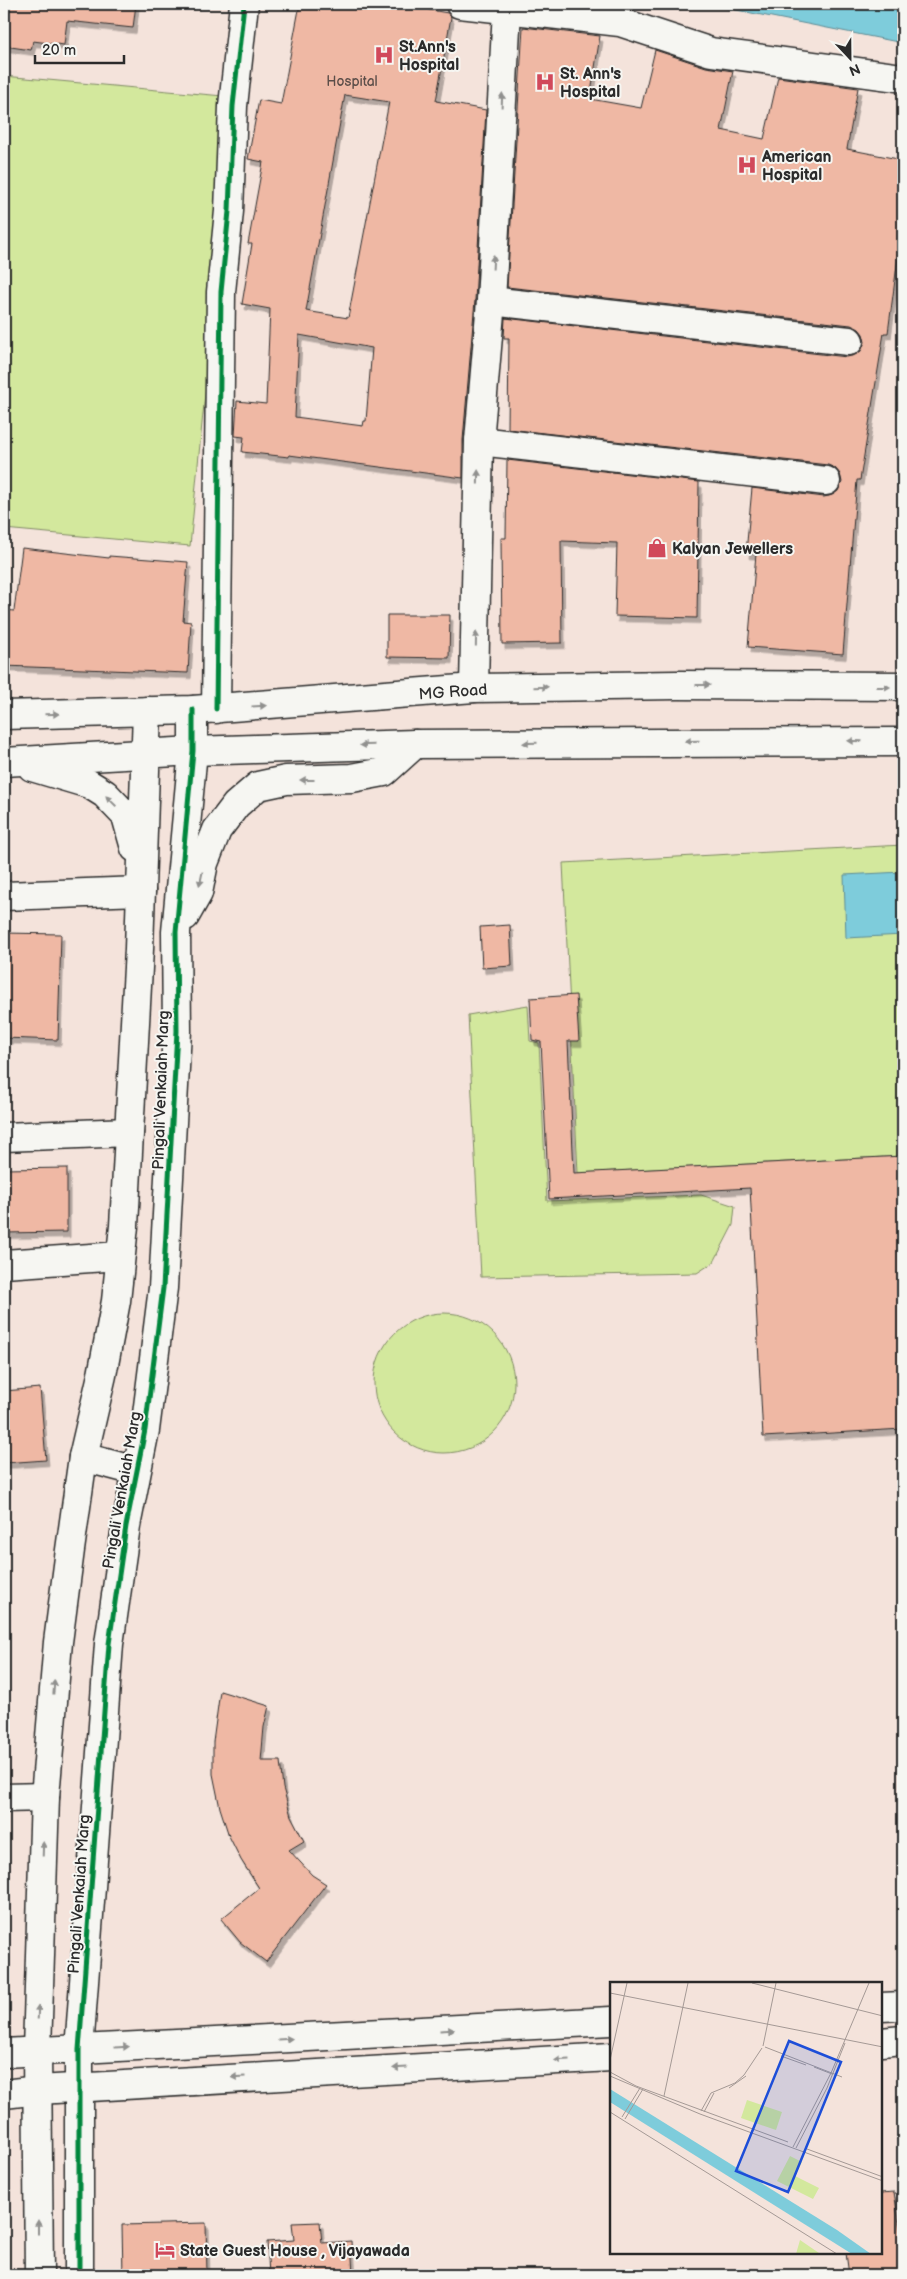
<svg xmlns="http://www.w3.org/2000/svg" width="907" height="2279" font-family="'Balsamiq Sans',sans-serif">
<defs>
<filter id="shadow"><feDropShadow dx="3" dy="5.5" stdDeviation="0" flood-color="#0004"/></filter>
</defs>
<rect width="100%" height="100%" fill="#f4e3db"/>
<filter id="ink" filterUnits="userSpaceOnUse"><feTurbulence type="fractalNoise" baseFrequency=".02" numOctaves="2"/><feDisplacementMap in="SourceGraphic" scale="10" xChannelSelector="R" yChannelSelector="G"/><feConvolveMatrix kernelMatrix="1 2 1 2 8 2 1 2 1" color-interpolation-filters="sRGB"/></filter>
<g filter="url(#ink)">
<g fill="#d3e89d" stroke="#7f8a64">
<path d="M4 76 234 97 190 546 4 529Z"/>
<path d="M903 845V1156L578 1173 563 863Z"/>
<path d="M528 1005 530 1041 539 1043 547 1201 701 1195 735 1206 733 1225 714 1262 697 1273 481 1277 468 1015Z"/>
<circle cx="444" cy="1383" r="70"/>
</g>
<g fill="#7eccdb" stroke="#5d8c95">
<path d="M706 4H903V43Z"/>
<path d="M902 872 903 935 846 938 844 875Z"/>
</g>
<g fill="#efb8a4" stroke="#2b2b2b" fill-rule="evenodd" filter="url(#shadow)">
<path d="M4 4H136L133 28 67 21 64 45 33 41 31 50 4 46Z"/>
<path d="M300 4H395L448 13 451 17 436 101 486 110 475 300 463 440V478L289 455V457L242 452 244 437 235 436 237 401 266 404 270 309 242 304 252 244H248L263 162 248 159 259 100 281 104ZM345 95 389 102 348 318 306 311ZM299 335 372 348 366 421H364L363 426 295 417Z"/>
<path d="M523 27 600 36 590 99 641 108 655 50 706 67 733 71 721 130 764 139 778 77 858 88 847 149 903 160V243L900 242 888 333H884L860 480H857L843 654 748 647 756 554 746 553 752 488 824 497 832 495 838 491 842 482 840 474 835 468 828 465 508 429 509 338H504L505 318 847 357 855 355 861 351 865 342 863 334 859 329 851 325 507 287Z"/>
<path d="M507 460 699 482 697 618 615 616 617 543 561 541 562 643 502 644 501 538H506Z"/>
<path d="M22 548 109 558V556L188 562 183 621 191 622 188 673 4 666V610L14 611Z"/>
<path d="M387 615H450L449 658 387 657Z"/>
<path d="M510 925 512 966 482 968 480 927Z"/>
<path d="M4 933 61 934 58 1040 4 1038Z"/>
<path d="M576 995 579 1041H568L574 1173 903 1156V1429L763 1437 750 1188 549 1199 541 1042 532 1040 530 998Z"/>
<path d="M67 1168V1232L4 1233V1169Z"/>
<path d="M40 1388 46 1460 4 1463V1391Z"/>
<path d="M220 1691 269 1706 264 1727 261 1761H280L283 1788 291 1816 304 1841 289 1850 312 1875 326 1884 266 1962 240 1942 221 1919 259 1888 241 1860 229 1836 220 1808 213 1774V1742Z"/>
<path d="M894 2192 903 2249V2273L888 2275H849L846 2253H881V2193Z"/>
<path d="M320 2222 322 2243 351 2241 353 2275H269L267 2242 294 2240 292 2223Z"/>
<path d="M206 2223 207 2275H123L122 2225Z"/>
</g>
<g fill="none" stroke-linecap="round" stroke-linejoin="round">
<defs>
<g id="street">
<path d="M460 4 620 22 711 52 903 78"/>
<path d="M491 301 849 341"/>
<path d="M479 441 826 481"/>
<path d="M474 688 479 441 491 301 507 10"/>
<path d="M216 709 221 292 229 211 233 106 244 4"/>
<path d="M4 896 141 891"/>
<path d="M4 1137 129 1132"/>
<path d="M4 1264 120 1256"/>
<path d="M4 1798 45 1797"/>
</g>
<g id="secondary">
<path d="M4 715 193 710 474 688 677 685 903 686"/>
<path d="M4 762 193 751 415 744 903 742"/>
<path d="M32 767 89 784 105 794 126 816 135 848"/>
<path d="M185 916 198 893 204 863 217 830 236 805 258 786 286 780 352 778 384 772 415 744"/>
<path d="M83 1457 136 1471"/>
<path d="M881 2007 903 2006"/>
<path d="M881 2042 903 2040"/>
<path d="M4 2053 611 2021"/>
<path d="M4 2094 38 2090 611 2057"/>
<path d="M39 2275 37 2050 45 1797 58 1642 70 1550 83 1457 102 1375 116 1301 124 1226 139 949 147 711"/>
<path d="M79 2275V2050L109 1644 126 1526 145 1430 163 1288 177 1031 176 932 193 751V710"/>
</g>
</defs>
<use href="#street" stroke="#2b2b2b" stroke-width="31"/>
<use href="#secondary" stroke="#2b2b2b" stroke-width="31"/>
<use href="#street" stroke="#f6f6f2" stroke-width="28"/>
<use href="#secondary" stroke="#f6f6f2" stroke-width="28"/>
<defs>
<g id="cycleway">
<path d="M216 709 221 292 229 211 233 106 244 4"/>
<path d="M79 2275V2050L109 1644 126 1526 145 1430 163 1288 177 1031 176 932 193 751V710"/>
</g>
</defs>
<use href="#cycleway" stroke="#f6f6f2" stroke-width="8"/>
<use href="#cycleway" stroke="#00873e" stroke-width="5"/>
</g>
<defs><path id="oneway-solid" d="M-6-.8H1V-3.2L6.5 0L1 3.2V.8H-6Z" transform="scale(1.25)"/></defs>
<g fill="#90908e">
<use href="#oneway-solid" transform="translate(502 100) rotate(-87)"/>
<use href="#oneway-solid" transform="translate(493 262) rotate(-87)"/>
<use href="#oneway-solid" transform="translate(478 477) rotate(-89)"/>
<use href="#oneway-solid" transform="translate(476 639) rotate(-89)"/>
<use href="#oneway-solid" transform="translate(703 685)"/>
<use href="#oneway-solid" transform="translate(541 687) rotate(-1)"/>
<use href="#oneway-solid" transform="translate(883 687)"/>
<use href="#oneway-solid" transform="translate(259 706) rotate(-4)"/>
<use href="#oneway-solid" transform="translate(52 714) rotate(-2)"/>
<use href="#oneway-solid" transform="translate(692 741) rotate(179)"/>
<use href="#oneway-solid" transform="translate(855 741) rotate(-179)"/>
<use href="#oneway-solid" transform="translate(530 743) rotate(179)"/>
<use href="#oneway-solid" transform="translate(367 745) rotate(178)"/>
<use href="#oneway-solid" transform="translate(307 780) rotate(-180)"/>
<use href="#oneway-solid" transform="translate(111 801) rotate(-135)"/>
<use href="#oneway-solid" transform="translate(201 879) rotate(102)"/>
<use href="#oneway-solid" transform="translate(54 1687) rotate(-85)"/>
<use href="#oneway-solid" transform="translate(43 1849) rotate(-88)"/>
<use href="#oneway-solid" transform="translate(38 2012) rotate(-88)"/>
<use href="#oneway-solid" transform="translate(447 2030) rotate(-3)"/>
<use href="#oneway-solid" transform="translate(285 2039) rotate(-3)"/>
<use href="#oneway-solid" transform="translate(122 2047) rotate(-3)"/>
<use href="#oneway-solid" transform="translate(562 2060) rotate(177)"/>
<use href="#oneway-solid" transform="translate(400 2068) rotate(177)"/>
<use href="#oneway-solid" transform="translate(238 2077) rotate(177)"/>
<use href="#oneway-solid" transform="translate(38 2227) rotate(-90)"/>
</g>
</g>
<defs>
<symbol id="hospital-bare" viewBox="-9 -9 18 18"><path d="M-5-5h3v3.5h4V-5h3V5h-3V1.5h-4V5h-3Z" fill="#d1495b" stroke="#f6f6f2" stroke-width="2.5" paint-order="stroke"/></symbol>
<symbol id="shop-bare" viewBox="-9 -9 18 18"><path d="M-5-2.5h2.3a2.7 3.5 0 0 1 5.4 0H5L5.5 6h-11ZM-1.5-2.5h3a1.5 2.3 0 0 0-3 0Z" fill="#d1495b" stroke="#f6f6f2" stroke-width="2.5" paint-order="stroke"/></symbol>
<symbol id="hotel-bare" viewBox="-9 -9 18 18"><path d="M-6-4.5h1.5V1H6V5H4.5V3h-9V5H-6ZM-4 0a1.8 1.8 0 1 1 3.6 0ZM.5 0V-2.5h3Q6-2.5 6 0Z" fill="#d1495b" stroke="#f6f6f2" stroke-width="2.5" paint-order="stroke"/></symbol>
</defs>
<g fill-rule="evenodd">
<use href="#hospital-bare" x="370" y="41" width="28" height="28"/>
<use href="#hospital-bare" x="531" y="68" width="28" height="28"/>
<use href="#hospital-bare" x="733" y="151" width="28" height="28"/>
<use href="#shop-bare" x="643" y="534" width="28" height="28"/>
<use href="#hotel-bare" x="151" y="2236" width="28" height="28"/>
</g>
<g text-anchor="middle" stroke-width="4" stroke-linejoin="round" paint-order="stroke">
<g font-size="14" fill="#5c4e49">
<text x="352" y="86">Hospital</text>
</g>
<g font-size="16" font-weight="bold" fill="#2b2b2b" stroke="#f6f6f2" text-anchor="start">
<text x="399" y="52">St.Ann's<tspan x="399" dy="18">Hospital</tspan></text>
<text x="560" y="79">St. Ann's<tspan x="560" dy="18">Hospital</tspan></text>
<text x="762" y="162">American<tspan x="762" dy="18">Hospital</tspan></text>
<text x="672" y="554">Kalyan Jewellers</text>
<text x="180" y="2256">State Guest House , Vijayawada</text>
</g>
<g font-size="16" fill="#2b2b2b" stroke="#f6f6f2">
<text transform="translate(453 691) rotate(-4)" y="6">MG Road</text>
<text transform="translate(160 1090) rotate(-88)" y="6">Pingali Venkaiah Marg</text>
<text transform="translate(121 1490) rotate(-80)" y="6">Pingali Venkaiah Marg</text>
<text transform="translate(78 1894) rotate(-86)" y="6">Pingali Venkaiah Marg</text>
</g>
</g>
<g transform="translate(610 1982)">
<rect width="272" height="272" fill="#f4e3db"/>
<path d="M137 118 172 130 166 148 131 136ZM180 174 192 180 185 194 209 206 203 217 167 199ZM190 258 209 271 210 272H186Z" fill="#d3e89d"/>
<path d="M0 107 227 248 261 272H242L0 120Z" fill="#7eccdb"/>
<path fill="none" stroke="#a49995" stroke-width="1" d="M142 1 273 34M0 11 273 65M153 64 166 1M155 65 232 95M171 74 196 83M0 78 17 1M204 85 222 92M0 90 26 104 178 160M0 94 90 132 273 199M119 106 136 94M54 114 78 1M91 129 101 111 125 101 134 93 152 66M0 130 227 272M94 130 104 111M12 135 30 106M15 137 33 107M183 165 221 91 259 1M186 166 217 106 235 61M197 167 273 195"/>
<path fill="#1d4ed8" fill-opacity="0.15" stroke="#1d4ed8" stroke-width="2.5" d="M179 59 231 80 178 210 126 189Z"/>
<rect width="272" height="272" fill="none" stroke="#2b2b2b" stroke-width="2.5"/>
</g>
<rect width="907" height="2279" fill="none" stroke="#f6f6f2" stroke-width="20"/>
<rect x="10" y="10" width="887" height="2259" fill="none" stroke="#2b2b2b" stroke-width="2" filter="url(#ink)"/>
<g transform="translate(850 58) rotate(158)" stroke="#f6f6f2" stroke-width="4" paint-order="stroke">
<path d="M0-4L9 19L0 12L-9 19Z" fill="#2b2b2b"/>
<text y="-8" font-size="14" font-weight="bold" text-anchor="middle" fill="#2b2b2b">N</text>
</g>
<path d="M35 55v8h89v-8" fill="none" stroke="#2b2b2b" stroke-width="2.5"/>
<text x="42" y="55" font-size="15" fill="#2b2b2b" stroke="#f6f6f2" stroke-width="4" paint-order="stroke">20 m</text>
</svg>
